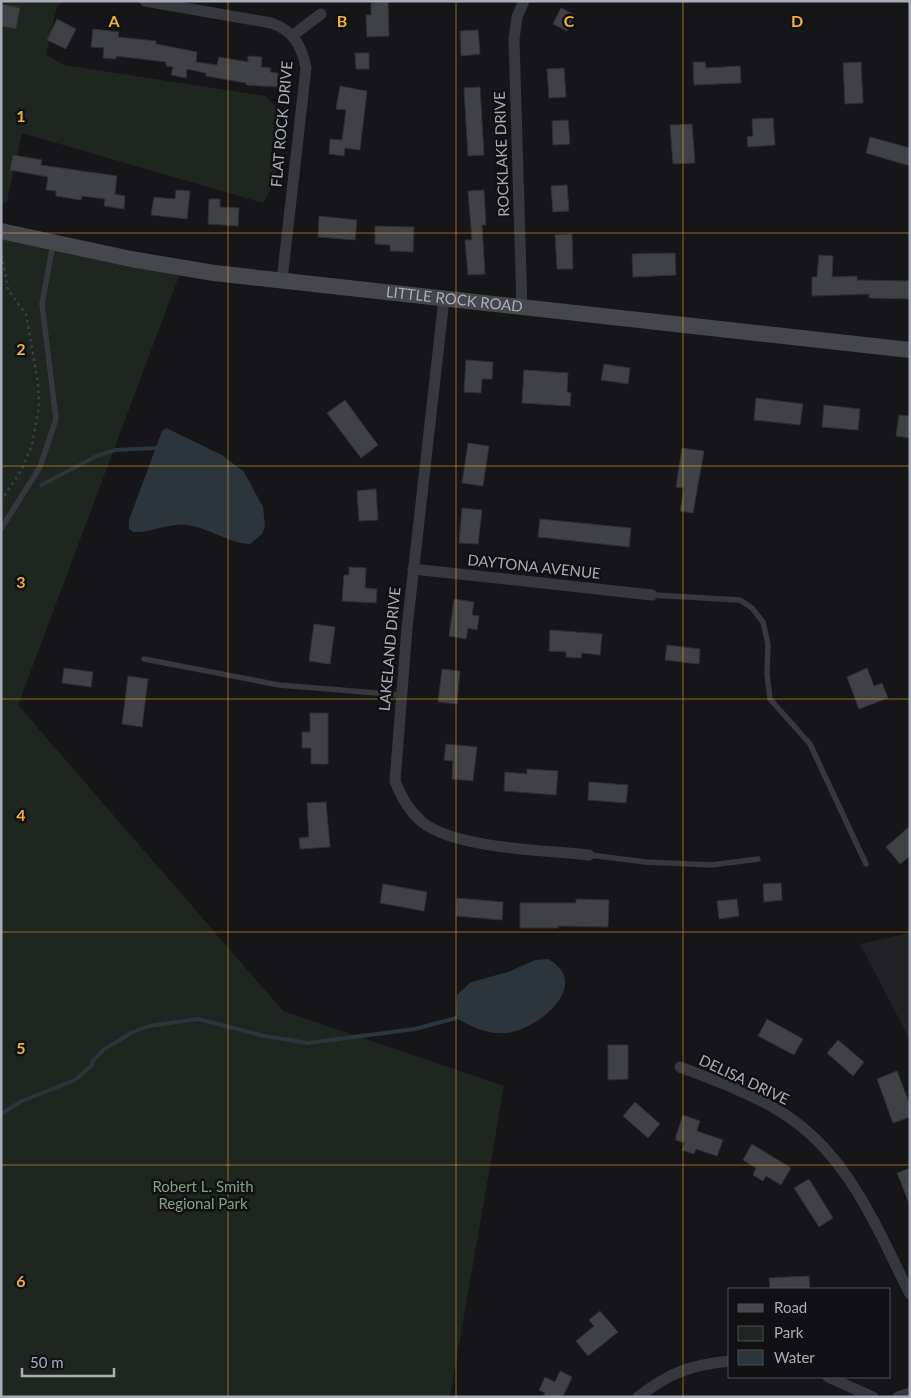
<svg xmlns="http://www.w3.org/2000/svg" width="911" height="1398" font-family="Lato,sans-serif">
<rect width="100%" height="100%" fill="#161618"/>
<path fill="#222225" d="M910 933V1040L860 944Z"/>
<g fill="#1e261f">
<path d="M1 1H65L57 6 46 55 64 65 266 96 280 111 276 178 263 203 22 133 7 201 1 206Z"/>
<path d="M1 231 182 268 18 705 283 1011 504 1086 450 1397H1Z"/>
</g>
<g fill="#2c353c">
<path d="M166 428 222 455 244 472 263 507 265 526 262 534 250 544C228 543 209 528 187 525 167 523 151 533 133 532L129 529V520L162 431Z"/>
<path d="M548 959C593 984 539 1029 507 1033 488 1035 472 1027 456 1018L457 995 471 982 508 972 535 960Z"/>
</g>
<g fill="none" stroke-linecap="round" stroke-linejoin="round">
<g stroke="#2c353c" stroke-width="4">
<path d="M41 485 97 456 115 450 156 448"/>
<path d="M1 1114 22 1101 75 1080 92 1065V1062L103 1050 131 1033 149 1026 198 1019 264 1036 308 1043 415 1029 456 1018"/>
</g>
</g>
<g fill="#404145" stroke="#303034">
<path d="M388 2 389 36 367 37 366 15H371V3Z"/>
<path d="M1 4 20 8 16 29 1 26Z"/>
<path d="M561 8 575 15 567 31 553 24Z"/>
<path d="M57 19 76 29 66 49 47 40Z"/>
<path d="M93 29 119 32 118 37 156 41V44L197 52 196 62 217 65 219 57 248 62V56L262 57 261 67 271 68 270 72 278 73 277 87 246 85V83L206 76V73L187 69 186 78 171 75 173 67 166 66V62L116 56V59L103 58 104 48 91 47Z"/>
<path d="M478 30 480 54 461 56 460 31Z"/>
<path d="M355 53H369V69H356Z"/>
<path d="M693 62H705L706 68 740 66 741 83 694 85Z"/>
<path d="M861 62 863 103 845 104 843 63Z"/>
<path d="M564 68 566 97 549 98 547 69Z"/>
<path d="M340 86 367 91 360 150 345 148 344 156 329 154 330 139 342 140 346 110 336 109Z"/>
<path d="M480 87 484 155 468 156 464 88Z"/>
<path d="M773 118 775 145 748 147 747 137 753 136 752 119Z"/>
<path d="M568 120 570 144 553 145 552 121Z"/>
<path d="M692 124 695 163 673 164 670 125Z"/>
<path d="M870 137 910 148V166L866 153Z"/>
<path d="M13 155 42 160 41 165 117 176 115 194 125 196 124 209 104 206 105 199 82 196 81 200 56 196V191L46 190 48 177 10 170Z"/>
<path d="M567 185 569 211 553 212 551 186Z"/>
<path d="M176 190 190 191 187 219 151 215 154 197 175 199Z"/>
<path d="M484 190 486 225H482L485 274 468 275 465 240H472L468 191Z"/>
<path d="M209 199H220V207L239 208 238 226 208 224Z"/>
<path d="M319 216 357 220 355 240 318 237Z"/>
<path d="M375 226 414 227 413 252 390 251V245L375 244Z"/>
<path d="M572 234 573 269H557L555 235Z"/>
<path d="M675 253 676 275 633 277 632 254Z"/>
<path d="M819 255 833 256 832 277 857 276V280L910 281V299L869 298V294L812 296V277H817Z"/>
<path d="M466 360 493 362 492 379H482L481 393 464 392Z"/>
<path d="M604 364 630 368 628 384 601 380Z"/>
<path d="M524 370 568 373 567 392 571 393 570 406 522 403Z"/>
<path d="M756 398 803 404 800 425 754 420Z"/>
<path d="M345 400 378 445 361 458 327 413Z"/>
<path d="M824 405 860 409 858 430 822 427Z"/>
<path d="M899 415 910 416V438L896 436Z"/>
<path d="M468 443 489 446 483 486 462 483Z"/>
<path d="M682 448 704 451 693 513 680 511 684 488 676 487Z"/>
<path d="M376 489 378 520 359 521 357 491Z"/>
<path d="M462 508 482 510 478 544 459 543Z"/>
<path d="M540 519 631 528 629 547 538 537Z"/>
<path d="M349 567 366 568 365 588 377 589 376 603 342 601 344 575H349Z"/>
<path d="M454 599 474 602 472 615 479 616 477 630 468 628 466 639 449 636Z"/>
<path d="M314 624 335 627 330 664 309 661Z"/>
<path d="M550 630 602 634 600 655 582 653 581 658 566 657V652L549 651Z"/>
<path d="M667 645 700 649 699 664 665 660Z"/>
<path d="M64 668 93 672 91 687 62 683Z"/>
<path d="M867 668 874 686 882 683 888 698 859 709 847 677Z"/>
<path d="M442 669 460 671 457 704 438 702Z"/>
<path d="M128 676 148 679 142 727 122 724Z"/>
<path d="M310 713H328V764H311V748H302V732H310Z"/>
<path d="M446 744 477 747 473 781 452 779 453 761 444 760Z"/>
<path d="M527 769 558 771 556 795 504 791 505 772 527 774Z"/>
<path d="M589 782 628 785 626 803 588 800Z"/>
<path d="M326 802 330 847 300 849 299 838 309 837 307 803Z"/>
<path d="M910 826V856L900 864 886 847Z"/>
<path d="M781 883 782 900 764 902 763 884Z"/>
<path d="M383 884 427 892 424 911 380 903Z"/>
<path d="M457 898 503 902 502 920 456 916Z"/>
<path d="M576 899 609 900 608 927 558 926V928H520V903H576Z"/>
<path d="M737 899 739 916 719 919 717 901Z"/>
<path d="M767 1019 803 1039 794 1055 758 1036Z"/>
<path d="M838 1040 864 1062 853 1076 827 1053Z"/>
<path d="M608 1045H628V1079L608 1080Z"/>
<path d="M897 1071 910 1105V1117L893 1123 877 1079Z"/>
<path d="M635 1102 660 1124 648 1138 623 1116Z"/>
<path d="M683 1115 700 1121 697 1131 723 1140 717 1156 696 1149 694 1154 682 1150 685 1143 676 1140V1136Z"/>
<path d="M752 1144 791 1168 781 1185 766 1176 763 1181 753 1175 756 1168 743 1160Z"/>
<path d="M910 1168V1203H909L897 1173Z"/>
<path d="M809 1179 833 1218 819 1227 794 1188Z"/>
<path d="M809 1276 810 1289H770L769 1278Z"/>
<path d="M600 1311 618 1332 588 1356 576 1341 594 1326 589 1320Z"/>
<path d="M560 1371 572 1377 563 1397H543L545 1393 539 1390 545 1377 555 1382Z"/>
</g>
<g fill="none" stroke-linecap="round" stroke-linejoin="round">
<path stroke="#3d3f44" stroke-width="2.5" stroke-dasharray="2.5 4" stroke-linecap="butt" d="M1 501 22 469 32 445 39 407 38 382 26 314 8 290 2 256"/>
<g stroke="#37383d" stroke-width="5.5">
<path d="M1 529 40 467 56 419 42 304 53 244"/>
<path d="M652 595 740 600 752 608 763 622 768 644 767 674 770 699 810 744 866 864"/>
<path d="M144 659 279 685 401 695"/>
<path d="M589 855 646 862 711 865 758 859"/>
</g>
<g stroke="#37383d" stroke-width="11">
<path d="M145 1 271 23C293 30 302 46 306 68L282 280"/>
<path d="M292 36 321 14"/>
<path d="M444 299 407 628 395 781C401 797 409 811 422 822 456 849 545 850 589 855"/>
<path d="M522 308 514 39 517 17 524 1"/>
<path d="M413 569 652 595"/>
<path d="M680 1067C714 1080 750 1093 781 1112 848 1153 876 1227 910 1294"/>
<path d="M828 1377 873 1397"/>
<path d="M638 1397C669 1373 690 1365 730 1361"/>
<path d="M898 1397 910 1393"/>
</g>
<path stroke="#45474d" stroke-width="16" id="s1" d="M1 231 131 259 214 273 910 350"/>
</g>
<path fill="none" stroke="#f2b134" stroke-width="1" stroke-opacity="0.55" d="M228 1V1397M456 1V1397M683 1V1397M1 233H910M1 466H910M1 699H910M1 932H910M1 1165H910"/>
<g text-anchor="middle" stroke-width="5" stroke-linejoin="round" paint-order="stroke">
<g font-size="15" fill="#a8adb8" stroke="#111113">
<text transform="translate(282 124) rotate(-85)" y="5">FLAT ROCK DRIVE</text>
<text transform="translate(502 154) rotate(-92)" y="5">ROCKLAKE DRIVE</text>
<text dy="5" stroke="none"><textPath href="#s1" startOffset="459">LITTLE ROCK ROAD</textPath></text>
<text transform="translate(534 567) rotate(6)" y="5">DAYTONA AVENUE</text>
<text transform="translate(390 649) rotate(-85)" y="5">LAKELAND DRIVE</text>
<text transform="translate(744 1080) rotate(25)" y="5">DELISA DRIVE</text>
</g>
<g font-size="15" fill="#7fa381" stroke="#111113">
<text x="203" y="1192">Robert L. Smith<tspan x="203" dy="17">Regional Park</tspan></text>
</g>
</g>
<g font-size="16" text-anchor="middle" font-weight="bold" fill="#f2b134" stroke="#111113" stroke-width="5" stroke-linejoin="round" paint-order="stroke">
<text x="114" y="27">A</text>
<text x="342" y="27">B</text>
<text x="569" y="27">C</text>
<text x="797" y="27">D</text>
<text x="21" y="122">1</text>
<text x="21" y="355">2</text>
<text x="21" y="588">3</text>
<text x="21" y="821">4</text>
<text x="21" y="1054">5</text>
<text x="21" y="1287">6</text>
</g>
<rect width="911" height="1398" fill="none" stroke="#a8adb8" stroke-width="5"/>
<rect x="728" y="1288" width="162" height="90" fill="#111113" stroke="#4d4f55"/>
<rect x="738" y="1304" width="25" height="8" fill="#45474d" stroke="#4d4f55"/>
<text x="774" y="1313" font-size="15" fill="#a8adb8">Road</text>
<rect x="738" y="1326" width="25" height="15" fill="#1e261f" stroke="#4d4f55"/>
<text x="774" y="1338" font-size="15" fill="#a8adb8">Park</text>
<rect x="738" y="1350" width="25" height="15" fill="#2c353c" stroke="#4d4f55"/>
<text x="774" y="1363" font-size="15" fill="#a8adb8">Water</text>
<path d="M22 1368v8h92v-8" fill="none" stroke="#a8adb8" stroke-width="2.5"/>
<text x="30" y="1368" font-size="15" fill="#a8adb8" stroke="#111113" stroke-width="4" paint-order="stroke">50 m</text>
</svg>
